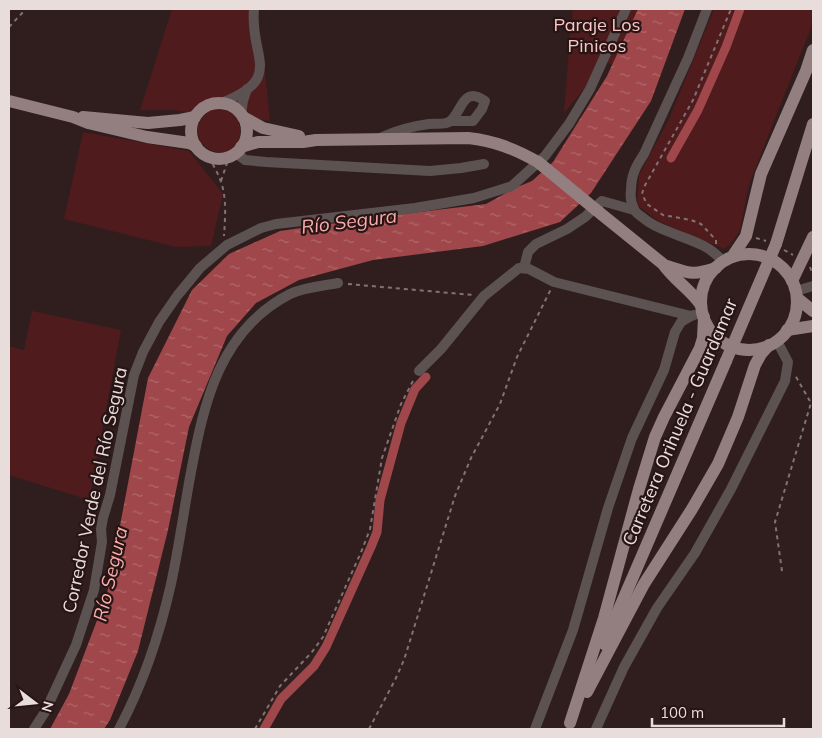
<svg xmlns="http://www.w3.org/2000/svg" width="822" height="738" font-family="Mulish,sans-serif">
<defs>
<pattern id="water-ripples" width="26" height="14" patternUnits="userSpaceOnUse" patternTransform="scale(1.25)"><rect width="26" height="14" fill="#9f474a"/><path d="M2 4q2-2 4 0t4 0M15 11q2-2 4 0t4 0" fill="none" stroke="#b16a6c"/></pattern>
</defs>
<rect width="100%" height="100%" fill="#301e1e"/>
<g fill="#4f1b1d">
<path d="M172 9H252C264 44 266 83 270 121L236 117C240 124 242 131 239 139 227 171 178 140 206 114L171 110H140Z"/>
<path d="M573 9H651L620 68 606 62 564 113 570 35Z"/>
<path d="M714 9H813L811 28 749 184 740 230 730 245 724 249 658 221 637 205 639 175 669 119Z"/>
<path d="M83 132 189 151 223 194 211 246 176 247 64 219Z"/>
<path d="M32 311 121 330 89 500 9 475V346L24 350Z"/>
</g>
<path fill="url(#water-ripples)" d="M638 9H685L651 101 591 193 560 222 483 246 373 260 299 280 256 303 227 336 189 427 168 530 138 651 110 720 104 729H50L69 694 107 594 148 378 192 290 229 254 280 231 378 217 486 204 515 188 532 181 553 162 607 76Z"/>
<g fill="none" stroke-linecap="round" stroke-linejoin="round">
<g stroke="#9f474a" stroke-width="9">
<path d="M671 158 698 110 726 47 740 9"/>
<path d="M264 729 281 699 314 666 326 647 371 547 377 532 380 500 401 423 415 389 426 377"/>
</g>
<g stroke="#827272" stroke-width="2" stroke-dasharray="4 4" stroke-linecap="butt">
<path d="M9 27 26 9"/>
<path d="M209 157C213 165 218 173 221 182 227 199 225 219 224 236"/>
<path d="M221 181 229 157"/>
<path d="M756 238 766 241"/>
<path d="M716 244V240L701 224 691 220 663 215 647 204 642 194 644 187 693 100 731 9"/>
<path d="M784 250 793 255"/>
<path d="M810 267 813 275"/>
<path d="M348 284 473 295"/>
<path d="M782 571 775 522 811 403 795 375"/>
<path d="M255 729 280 686 312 652 323 637 362 550 370 529 382 458 401 404 414 379"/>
<path d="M369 729 395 680 404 660 455 496 471 458 500 404 517 357 551 289"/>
</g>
<g stroke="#5b5251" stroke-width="10">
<path d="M707 9 688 58 644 154C636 166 631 175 631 190 630 196 631 203 634 209 635 212 639 215 642 217 665 237 705 237 723 262"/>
<path d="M221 103C286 78 249 57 254 9"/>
<path d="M241 114 243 101 247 89"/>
<path d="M380 138C395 131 413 126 429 124 436 123 443 125 449 122 462 114 462 84 485 101L482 109 473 121H451"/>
<path d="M236 153 245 160 266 162 430 171 461 168 484 164"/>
<path d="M524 268 528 252 536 244 567 229 585 217 602 201 634 210"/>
<path d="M796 291 813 286"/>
<path d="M419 371 441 349 484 296 519 268 529 269 554 282 691 316 694 315"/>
<path d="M34 729 45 712 76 645 94 590 102 542 101 529 103 518 110 495 134 375 143 352 159 322 177 296 200 268 227 245 261 228 276 224 415 208 474 198 512 186 545 156 569 124 590 89 626 9"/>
<path d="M119 729C143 684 160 633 171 584 179 547 184 509 191 472 204 402 220 330 290 294 304 287 323 286 338 283"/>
<path d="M535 729 573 630 608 508 632 438 664 370 675 332 681 322 691 316"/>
<path d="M596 729 624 667 657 608 695 553 731 489 785 381 788 362 777 341"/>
</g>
<g stroke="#937f7f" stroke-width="12">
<path d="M9 101 73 117 88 123 147 137 189 143 196 146"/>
<circle cx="219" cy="131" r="28"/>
<path d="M83 117 148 123 180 120 195 117"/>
<path d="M243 117 263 128 299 136"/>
<path d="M241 147 258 142H303L316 140 468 138C495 141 515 149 538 162"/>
<path d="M595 209 663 264C674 280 690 289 701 305"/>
<path d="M776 244 813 124"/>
<circle cx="749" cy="302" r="48"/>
<path d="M732 257 746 236 761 174 806 71 813 50"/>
<path d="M667 266C689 273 692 276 716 268"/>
<path d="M792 281 813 237"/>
<path d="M797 298 813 311"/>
<path d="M787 330 813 326"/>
<path d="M604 644 726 361"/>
<path d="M587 692 644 584 692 509 718 464 738 417 755 365 761 354 769 345"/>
<path d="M570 723 604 618 639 489 655 437 664 417 700 348 703 338 704 317"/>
</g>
<g stroke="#937f7f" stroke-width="12">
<path d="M538 162 595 209"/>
<path d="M726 361 776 244"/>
</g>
</g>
<g text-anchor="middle" stroke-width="4.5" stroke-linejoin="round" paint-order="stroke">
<g font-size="18" fill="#fbc7c6" stroke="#261514">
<text x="597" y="31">Paraje Los<tspan x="597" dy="21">Pinicos</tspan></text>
</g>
<g font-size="18" fill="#e9dddc" stroke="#261514">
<text transform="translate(680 422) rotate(-67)" y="6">Carretera Orihuela - Guardamar</text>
<text transform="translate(95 490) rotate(-78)" y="6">Corredor Verde del Río Segura</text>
</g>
<g font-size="19" font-style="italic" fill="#f8adac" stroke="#261514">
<text transform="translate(349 221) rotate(-7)" y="7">Río Segura</text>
<text transform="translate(110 574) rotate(-77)" y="7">Río Segura</text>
</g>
</g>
<rect width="822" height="738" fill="none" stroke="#e9dddc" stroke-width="20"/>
<g transform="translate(35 703) rotate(106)" stroke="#261514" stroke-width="4" paint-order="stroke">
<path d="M0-4L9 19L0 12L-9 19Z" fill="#e9dddc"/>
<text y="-8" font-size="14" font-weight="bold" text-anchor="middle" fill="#e9dddc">N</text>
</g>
<path d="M652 718v8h132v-8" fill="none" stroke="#e9dddc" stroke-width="2.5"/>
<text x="660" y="718" font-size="15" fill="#e9dddc" stroke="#261514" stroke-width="4" paint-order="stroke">100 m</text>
</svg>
